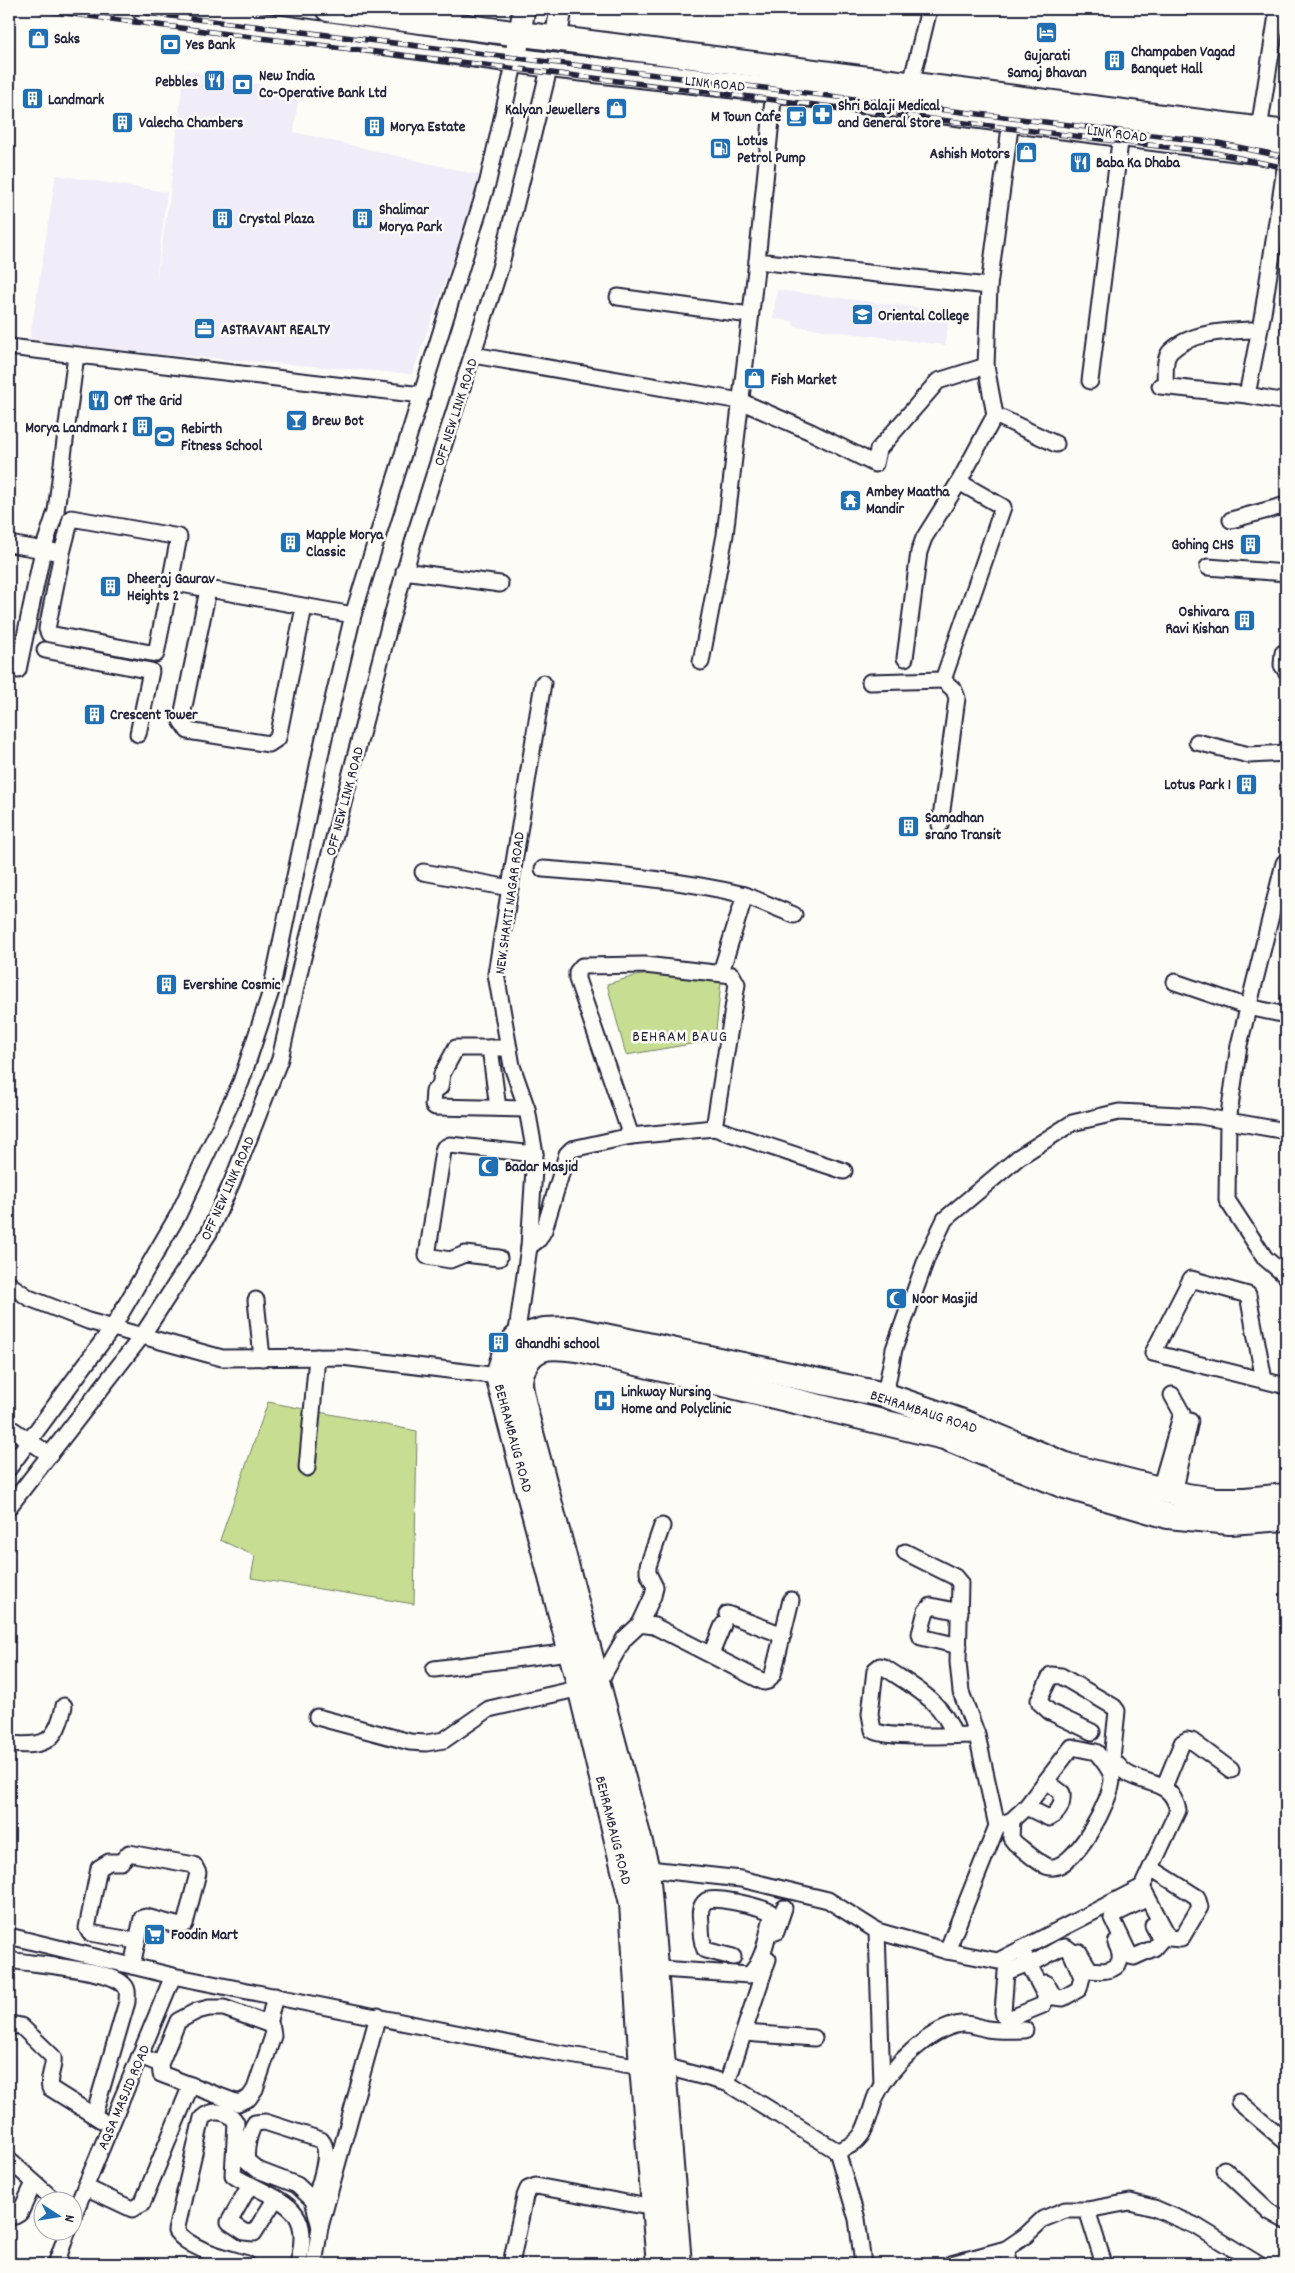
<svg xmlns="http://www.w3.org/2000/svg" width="1295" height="2273" font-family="Dekko,sans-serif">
<rect width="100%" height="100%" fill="#fdfcf7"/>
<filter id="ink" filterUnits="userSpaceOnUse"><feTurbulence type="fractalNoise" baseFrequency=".02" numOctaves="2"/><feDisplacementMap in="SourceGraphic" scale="10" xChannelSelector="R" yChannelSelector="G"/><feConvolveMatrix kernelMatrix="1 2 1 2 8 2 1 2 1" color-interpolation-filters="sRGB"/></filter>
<g filter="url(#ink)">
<g fill="#f0ecf8">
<path d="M184 70 299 92 294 132 483 176 412 374 145 353 30 339 56 175 167 192 155 290 170 194Z"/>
<path d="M777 290 950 312 945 345 793 326V321L773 319Z"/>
</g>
<g fill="#c7dd92" stroke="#748066">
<path d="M675 971 717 979 721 982 715 1040 626 1055 607 984 635 976Z"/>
<path d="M268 1402 417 1431 414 1604 251 1578 255 1556 220 1540Z"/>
</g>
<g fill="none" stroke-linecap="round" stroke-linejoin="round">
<defs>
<g id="street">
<path d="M774 90 757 261 989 286 1011 120"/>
<path d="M909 92 929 9"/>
<path d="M1259 129 1278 9"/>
<path d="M618 297 750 315"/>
<path d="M9 347 422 395"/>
<path d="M473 355 740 401 811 432 875 464 878 450 938 381 986 366"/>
<path d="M1090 381 1121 134"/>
<path d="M1160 386 1247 395 1286 402"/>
<path d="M1165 386C1166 377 1163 360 1170 352 1189 332 1226 331 1252 330"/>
<path d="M1247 395 1263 313 1286 162"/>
<path d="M995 415 1056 444"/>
<path d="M1231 520 1286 505"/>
<path d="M9 544 62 553 71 518 179 537 156 654 49 634 47 629 62 553"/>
<path d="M1208 567 1286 573"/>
<path d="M404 571 500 584"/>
<path d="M170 582 353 615"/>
<path d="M208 590 181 721 188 731 269 744 278 738 304 607"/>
<path d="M45 650 151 671 138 734"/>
<path d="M1283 653 1282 665 1286 671"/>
<path d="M905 658 919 552 924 538 959 482"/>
<path d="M701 662 725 535 757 261"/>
<path d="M18 670 43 550 56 511 76 355"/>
<path d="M870 682 943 680"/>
<path d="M1197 742 1249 755 1286 753"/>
<path d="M940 825 957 698 954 690 943 680 1003 507 959 482 995 415 986 366 989 286"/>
<path d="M1284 863 1239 1045 1228 1121 1227 1200 1265 1258 1286 1276"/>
<path d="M543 869C611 874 678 879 745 895L721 972"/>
<path d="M423 872 510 888"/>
<path d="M745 895 794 915"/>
<path d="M1175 982 1248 1007 1286 1015"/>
<path d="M490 1048 498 1108"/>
<path d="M509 1048H456L442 1074 440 1087 434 1091 433 1105 435 1107 527 1109"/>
<path d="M631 1136 577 979V972L582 966 645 965 732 975 737 984 714 1128"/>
<path d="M529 1247 539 1239 544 1230 567 1154 572 1149 631 1136 714 1128 844 1171"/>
<path d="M499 1258 465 1254 450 1260 427 1256 443 1151 444 1148 450 1145 535 1154"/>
<path d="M9 1284 29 1298 88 1321 222 1358 342 1357 498 1376"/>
<path d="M256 1300 262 1358"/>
<path d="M520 1343 516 1338 529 1247 535 1154 527 1109 512 1066 496 974 543 683"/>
<path d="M1264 1380 1248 1295 1191 1279 1153 1353 1286 1386"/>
<path d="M885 1395 894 1349 927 1257 945 1219 1019 1157 1072 1123 1119 1112 1200 1116 1286 1131"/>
<path d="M9 1427 50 1455"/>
<path d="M9 1468 113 1327 178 1215 241 1082 271 991 323 742 353 615 488 181 515 60"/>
<path d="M307 1468 317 1357"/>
<path d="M1160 1489 1182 1413 1172 1395"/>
<path d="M1174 1493 1190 1421"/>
<path d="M9 1507 142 1336 209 1233 232 1182 280 1059 301 965 390 623 416 532 500 268 550 65"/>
<path d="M905 1552 955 1577 960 1583 958 1662 961 1692 977 1735"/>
<path d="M727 1614 783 1635"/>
<path d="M640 1624 653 1596 655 1587 648 1573V1566L662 1526"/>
<path d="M959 1646 921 1637 920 1634 926 1611 931 1606 960 1612"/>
<path d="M711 1654 723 1625"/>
<path d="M434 1669 570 1652"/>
<path d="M317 1717 410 1742 426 1743 444 1740 489 1709 598 1684 624 1639 640 1624 654 1626 764 1682 768 1681 773 1674 791 1600"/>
<path d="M9 1744C45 1747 56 1743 64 1706"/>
<path d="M1164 1787 1182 1743 1187 1740 1192 1741 1231 1770"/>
<path d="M1026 1807 1049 1818C1059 1813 1063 1804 1062 1793L1046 1781"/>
<path d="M997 1826 1012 1820 1026 1807 1072 1747 1096 1752C1101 1758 1111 1770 1112 1778 1113 1798 1074 1872 1049 1867 1040 1865 1023 1849 1015 1843L1011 1838 1012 1820"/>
<path d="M640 1868 741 1879 828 1900 877 1931 947 1951 998 1961 1142 1887 1178 1810C1171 1782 1153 1786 1130 1775 1123 1772 1118 1765 1112 1759L1117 1711 1114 1707 1061 1676 1051 1675 1039 1700 1040 1703 1050 1712 1092 1732"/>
<path d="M1142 1887 1169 1938 1181 1939 1200 1907 1197 1897 1151 1868"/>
<path d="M1140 1902 1113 1915 1112 1918 1130 1956 1134 1957 1154 1948 1161 1940 1153 1925"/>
<path d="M877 1931 882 2085"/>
<path d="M776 1932 784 1908"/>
<path d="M9 1936 173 1976 540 2050 642 2067 663 2066 727 2083 837 2151 857 2219 863 2264"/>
<path d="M1021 1949 1046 1997 1043 2005 1011 2018 1004 2016 1003 2012 1006 1972 1029 1963"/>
<path d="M947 1951 997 1826 977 1735C953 1735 898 1739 877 1732L873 1730 870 1714 875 1670 880 1666 884 1667C913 1687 942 1700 954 1735"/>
<path d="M1079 1952 1090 1970C1112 1973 1128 1967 1116 1943"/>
<path d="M9 1960C32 1964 108 1969 123 1984 129 1989 127 1995 127 2002L94 2115"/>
<path d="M1035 1962 1060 1948 1066 1947 1070 1950 1082 1977 1079 1989 1063 1998 1054 1997 1046 1983"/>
<path d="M132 1966 142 1918 146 1917 180 1926 185 1924 198 1873 194 1865 129 1853 121 1862H109L99 1868 87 1928 90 1933 137 1941"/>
<path d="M646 1968 749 1975C764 1961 767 1936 772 1917L770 1912C761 1907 713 1895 706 1901 699 1906 700 1915 701 1923 701 1932 701 1941 705 1950L733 1957"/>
<path d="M268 2024 275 1996"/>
<path d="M9 2028 16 2025 21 2026 53 2057C55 2068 47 2077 50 2088L101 2120"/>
<path d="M744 2033 814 2038"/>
<path d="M140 2056 160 2064 178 2021 197 2011 209 2008H224L268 2024 272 2028 273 2036 255 2089 249 2098 238 2103 161 2074 160 2064"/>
<path d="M727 2083 768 1959"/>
<path d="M1239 2102 1286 2142"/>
<path d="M837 2151C868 2142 866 2121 876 2096 889 2068 930 2028 961 2024 971 2023 978 2027 987 2029 1000 2031 1012 2030 1025 2030"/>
<path d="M9 2160 54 2200"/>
<path d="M1224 2169 1270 2212 1286 2221"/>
<path d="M250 2185 229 2222 244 2232 254 2233 276 2198"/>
<path d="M85 2187 132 2209 142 2204 191 2085"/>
<path d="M313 2200 317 2194C320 2180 332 2152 321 2140L265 2122 255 2123C249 2132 245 2150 247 2161L258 2170 297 2185 313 2200 320 2227"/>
<path d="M1087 2210 1104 2264"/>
<path d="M9 2214 15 2216 20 2213 34 2183"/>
<path d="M72 2219 173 1976"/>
<path d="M1006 2249 1010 2264"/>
<path d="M56 2264 68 2230"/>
<path d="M247 2264C225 2257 190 2250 176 2231L202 2118C212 2109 230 2110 236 2123L233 2175C239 2180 247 2183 253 2186 295 2207 310 2215 298 2264"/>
<path d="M314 2264 320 2227 378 2016"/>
<path d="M511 2264 525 2196 528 2189 536 2186 654 2208"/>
<path d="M951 2264 1006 2249 1025 2236 1043 2219 1065 2210H1087L1130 2202 1154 2208 1196 2226 1258 2264"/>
</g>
<g id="secondary">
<path d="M556 38 561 9"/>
<path d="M515 60 524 9"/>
</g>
<g id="primary">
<path d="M144 9 550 65 774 90 1286 155"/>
<path d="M328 9 1286 133"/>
<path d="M659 2264 642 2067 632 1903 580 1687 498 1376 504 1356 516 1338 544 1330 571 1329 885 1395 963 1422 1068 1466 1187 1496 1215 1500H1245L1286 1496"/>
<path d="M679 2264 647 1869 526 1414C524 1404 521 1394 520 1384 520 1378 522 1370 525 1365 536 1341 561 1347 583 1350L944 1437 1062 1485 1168 1516 1230 1522 1286 1518"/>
</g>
</defs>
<use href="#street" stroke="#22223b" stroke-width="19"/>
<use href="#secondary" stroke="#22223b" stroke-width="25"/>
<use href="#primary" stroke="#22223b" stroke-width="28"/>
<use href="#street" stroke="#fdfcf7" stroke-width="15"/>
<use href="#secondary" stroke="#fdfcf7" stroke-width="21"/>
<use href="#primary" stroke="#fdfcf7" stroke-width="24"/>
<defs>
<g id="rail">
<path d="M34 9 235 35 1216 153 1286 168"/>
<path d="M113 9 1218 143 1286 157"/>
</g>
</defs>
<use href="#rail" stroke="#22223b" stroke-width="5.5"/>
<use href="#rail" stroke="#fdfcf7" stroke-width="4" stroke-dasharray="11" stroke-linecap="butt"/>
</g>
</g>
<defs>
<symbol id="hotel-square" viewBox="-11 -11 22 22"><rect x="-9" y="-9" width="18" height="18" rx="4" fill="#1f6fb2" stroke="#fdfcf7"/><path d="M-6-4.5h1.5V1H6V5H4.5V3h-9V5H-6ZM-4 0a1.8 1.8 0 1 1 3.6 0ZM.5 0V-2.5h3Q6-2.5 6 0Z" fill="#fff"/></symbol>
<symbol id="shop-square" viewBox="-11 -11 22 22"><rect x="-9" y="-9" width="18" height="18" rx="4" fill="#1f6fb2" stroke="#fdfcf7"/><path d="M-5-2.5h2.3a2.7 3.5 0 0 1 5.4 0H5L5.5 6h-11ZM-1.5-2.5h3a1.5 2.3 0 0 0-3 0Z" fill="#fff"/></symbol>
<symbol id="bank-square" viewBox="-11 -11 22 22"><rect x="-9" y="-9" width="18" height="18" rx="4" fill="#1f6fb2" stroke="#fdfcf7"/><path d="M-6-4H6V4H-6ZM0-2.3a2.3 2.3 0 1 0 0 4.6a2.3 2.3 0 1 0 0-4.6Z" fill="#fff"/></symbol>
<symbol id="building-square" viewBox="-11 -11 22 22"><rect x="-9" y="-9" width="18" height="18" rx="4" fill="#1f6fb2" stroke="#fdfcf7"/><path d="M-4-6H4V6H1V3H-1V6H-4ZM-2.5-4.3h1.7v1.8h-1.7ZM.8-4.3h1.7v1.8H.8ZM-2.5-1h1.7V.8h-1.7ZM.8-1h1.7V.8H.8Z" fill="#fff"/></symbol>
<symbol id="restaurant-square" viewBox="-11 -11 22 22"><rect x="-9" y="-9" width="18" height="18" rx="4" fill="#1f6fb2" stroke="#fdfcf7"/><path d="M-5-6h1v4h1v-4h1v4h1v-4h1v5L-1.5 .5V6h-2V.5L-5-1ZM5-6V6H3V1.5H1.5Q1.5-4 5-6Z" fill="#fff"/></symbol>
<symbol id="pharmacy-square" viewBox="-11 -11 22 22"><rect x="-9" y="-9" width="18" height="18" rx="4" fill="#1f6fb2" stroke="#fdfcf7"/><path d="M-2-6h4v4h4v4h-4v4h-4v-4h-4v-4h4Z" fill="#fff"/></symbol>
<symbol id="cafe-square" viewBox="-11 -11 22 22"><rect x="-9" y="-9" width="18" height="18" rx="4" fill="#1f6fb2" stroke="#fdfcf7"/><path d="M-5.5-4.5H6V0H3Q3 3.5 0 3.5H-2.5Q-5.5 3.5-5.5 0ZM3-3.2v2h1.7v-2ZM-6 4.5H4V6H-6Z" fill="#fff"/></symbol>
<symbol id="fuel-square" viewBox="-11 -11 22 22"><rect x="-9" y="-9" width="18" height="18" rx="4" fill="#1f6fb2" stroke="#fdfcf7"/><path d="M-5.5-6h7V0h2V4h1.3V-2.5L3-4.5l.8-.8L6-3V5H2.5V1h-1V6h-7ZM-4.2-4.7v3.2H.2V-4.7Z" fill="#fff"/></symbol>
<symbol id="university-square" viewBox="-11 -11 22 22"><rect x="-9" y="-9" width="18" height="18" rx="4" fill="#1f6fb2" stroke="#fdfcf7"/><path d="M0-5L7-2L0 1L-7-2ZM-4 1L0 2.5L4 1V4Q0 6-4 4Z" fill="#fff"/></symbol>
<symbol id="office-square" viewBox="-11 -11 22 22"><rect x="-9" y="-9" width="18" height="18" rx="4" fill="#1f6fb2" stroke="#fdfcf7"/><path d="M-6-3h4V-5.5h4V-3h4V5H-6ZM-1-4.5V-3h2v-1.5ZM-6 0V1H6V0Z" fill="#fff"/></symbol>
<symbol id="bar-square" viewBox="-11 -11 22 22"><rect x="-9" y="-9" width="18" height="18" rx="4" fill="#1f6fb2" stroke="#fdfcf7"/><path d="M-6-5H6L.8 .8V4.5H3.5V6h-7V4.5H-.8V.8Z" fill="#fff"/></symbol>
<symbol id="stadium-square" viewBox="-11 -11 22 22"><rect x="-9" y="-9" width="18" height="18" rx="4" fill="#1f6fb2" stroke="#fdfcf7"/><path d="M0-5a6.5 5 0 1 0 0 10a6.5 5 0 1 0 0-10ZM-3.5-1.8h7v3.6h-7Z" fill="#fff"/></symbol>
<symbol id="temple-square" viewBox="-11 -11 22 22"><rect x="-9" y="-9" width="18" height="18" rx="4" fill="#1f6fb2" stroke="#fdfcf7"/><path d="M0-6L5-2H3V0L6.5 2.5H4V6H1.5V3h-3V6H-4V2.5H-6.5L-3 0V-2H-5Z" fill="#fff"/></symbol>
<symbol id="mosque-square" viewBox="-11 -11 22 22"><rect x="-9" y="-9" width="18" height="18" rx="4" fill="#1f6fb2" stroke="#fdfcf7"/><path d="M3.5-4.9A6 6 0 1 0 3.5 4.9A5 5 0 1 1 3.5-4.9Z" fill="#fff"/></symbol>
<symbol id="hospital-square" viewBox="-11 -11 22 22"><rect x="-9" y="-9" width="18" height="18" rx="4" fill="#1f6fb2" stroke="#fdfcf7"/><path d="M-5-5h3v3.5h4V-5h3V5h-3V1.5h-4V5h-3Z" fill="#fff"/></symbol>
<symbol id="supermarket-square" viewBox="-11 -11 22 22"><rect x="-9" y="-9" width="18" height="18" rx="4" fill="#1f6fb2" stroke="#fdfcf7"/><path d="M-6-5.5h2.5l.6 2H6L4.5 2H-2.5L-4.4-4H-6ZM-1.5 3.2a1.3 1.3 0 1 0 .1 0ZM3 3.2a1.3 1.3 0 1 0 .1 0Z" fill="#fff"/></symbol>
</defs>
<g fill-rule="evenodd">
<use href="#hotel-square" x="1034" y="20" width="25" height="25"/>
<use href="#shop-square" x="26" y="26" width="25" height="25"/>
<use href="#bank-square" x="158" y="32" width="25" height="25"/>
<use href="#building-square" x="1102" y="48" width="25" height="25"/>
<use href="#restaurant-square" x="202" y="68" width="25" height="25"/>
<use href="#bank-square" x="230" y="72" width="25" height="25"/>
<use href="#building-square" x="20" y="86" width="25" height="25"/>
<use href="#shop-square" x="604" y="96" width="25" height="25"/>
<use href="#pharmacy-square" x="810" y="102" width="25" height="25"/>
<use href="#cafe-square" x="784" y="104" width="25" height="25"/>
<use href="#building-square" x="110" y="110" width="25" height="25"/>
<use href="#building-square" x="362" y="114" width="25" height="25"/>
<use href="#fuel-square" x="708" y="136" width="25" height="25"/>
<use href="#shop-square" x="1014" y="140" width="25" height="25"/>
<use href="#restaurant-square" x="1068" y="150" width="25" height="25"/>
<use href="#building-square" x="210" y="206" width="25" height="25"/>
<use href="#building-square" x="350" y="206" width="25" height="25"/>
<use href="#university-square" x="850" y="302" width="25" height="25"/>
<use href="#office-square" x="192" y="316" width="25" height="25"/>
<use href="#shop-square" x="742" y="366" width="25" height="25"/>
<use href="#restaurant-square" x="86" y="388" width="25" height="25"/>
<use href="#bar-square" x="284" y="408" width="25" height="25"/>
<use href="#building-square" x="130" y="414" width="25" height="25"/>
<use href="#stadium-square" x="152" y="424" width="25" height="25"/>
<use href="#temple-square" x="838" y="488" width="25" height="25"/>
<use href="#building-square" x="278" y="530" width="25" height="25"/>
<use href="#building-square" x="1238" y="532" width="25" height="25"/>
<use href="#building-square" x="98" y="574" width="25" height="25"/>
<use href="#building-square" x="1232" y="608" width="25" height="25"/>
<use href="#building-square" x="82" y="702" width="25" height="25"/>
<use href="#building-square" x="1234" y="772" width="25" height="25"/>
<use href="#building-square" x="896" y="814" width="25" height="25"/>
<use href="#building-square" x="154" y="972" width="25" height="25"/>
<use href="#mosque-square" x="476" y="1154" width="25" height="25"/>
<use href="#mosque-square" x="884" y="1286" width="25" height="25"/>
<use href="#building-square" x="486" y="1330" width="25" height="25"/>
<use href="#hospital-square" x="592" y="1388" width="25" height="25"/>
<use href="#supermarket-square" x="142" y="1922" width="25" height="25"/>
</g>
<g text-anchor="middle" stroke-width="5" stroke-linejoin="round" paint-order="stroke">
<g font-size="15" font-weight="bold" fill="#22223b" stroke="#fdfcf7" text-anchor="start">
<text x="54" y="43">Saks</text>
<text x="186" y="49">Yes Bank</text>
<text x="1131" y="56">Champaben Vagad<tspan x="1131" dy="17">Banquet Hall</tspan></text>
<text x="1047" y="60" text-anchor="middle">Gujarati<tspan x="1047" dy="17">Samaj Bhavan</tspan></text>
<text x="259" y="80">New India<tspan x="259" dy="17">Co-Operative Bank Ltd</tspan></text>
<text x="198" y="86" text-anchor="end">Pebbles</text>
<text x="48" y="104">Landmark</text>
<text x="838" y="110">Shri Balaji Medical<tspan x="838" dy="17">and General Store</tspan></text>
<text x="600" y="114" text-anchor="end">Kalyan Jewellers</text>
<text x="781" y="121" text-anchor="end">M Town Cafe</text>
<text x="139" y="127">Valecha Chambers</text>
<text x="390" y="131">Morya Estate</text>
<text x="737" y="145">Lotus<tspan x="737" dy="17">Petrol Pump</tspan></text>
<text x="1010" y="158" text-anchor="end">Ashish Motors</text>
<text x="1096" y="167">Baba Ka Dhaba</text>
<text x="379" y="214">Shalimar<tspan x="379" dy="17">Morya Park</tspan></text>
<text x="239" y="223">Crystal Plaza</text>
<text x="878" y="320">Oriental College</text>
<text x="221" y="334">ASTRAVANT REALTY</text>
<text x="771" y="384">Fish Market</text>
<text x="114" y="405">Off The Grid</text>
<text x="312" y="425">Brew Bot</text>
<text x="127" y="432" text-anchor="end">Morya Landmark I</text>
<text x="181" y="433">Rebirth<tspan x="181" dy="17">Fitness School</tspan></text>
<text x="866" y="496">Ambey Maatha<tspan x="866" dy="17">Mandir</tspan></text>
<text x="306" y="539">Mapple Morya<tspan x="306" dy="17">Classic</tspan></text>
<text x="1234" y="549" text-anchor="end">Gohing CHS</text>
<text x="127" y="583">Dheeraj Gaurav<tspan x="127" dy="17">Heights 2</tspan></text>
<text x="1229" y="616" text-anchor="end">Oshivara<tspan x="1229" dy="17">Ravi Kishan</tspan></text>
<text x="110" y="719">Crescent Tower</text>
<text x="1231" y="789" text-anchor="end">Lotus Park 1</text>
<text x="925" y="822">Samadhan<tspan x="925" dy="17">srano Transit</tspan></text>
<text x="183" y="989">Evershine Cosmic</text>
<text x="505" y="1171">Badar Masjid</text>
<text x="912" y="1303">Noor Masjid</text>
<text x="515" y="1348">Ghandhi school</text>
<text x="621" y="1396">Linkway Nursing<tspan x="621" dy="17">Home and Polyclinic</tspan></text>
<text x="171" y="1939">Foodin Mart</text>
</g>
<g font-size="15" fill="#22223b" stroke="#fdfcf7">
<text transform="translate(715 83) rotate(6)" y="5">LINK ROAD</text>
<text transform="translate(1117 133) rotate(7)" y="5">LINK ROAD</text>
<text transform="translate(455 412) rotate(-72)" y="5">OFF NEW LINK ROAD</text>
<text transform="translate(344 801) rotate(-75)" y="5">OFF NEW LINK ROAD</text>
<text transform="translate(509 903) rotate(-82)" y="5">NEW SHAKTI NAGAR ROAD</text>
<text transform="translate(227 1188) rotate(-66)" y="5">OFF NEW LINK ROAD</text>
<text transform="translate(924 1411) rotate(18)" y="5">BEHRAMBAUG ROAD</text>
<text transform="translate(514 1438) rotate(75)" y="5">BEHRAMBAUG ROAD</text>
<text transform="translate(614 1830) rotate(76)" y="5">BEHRAMBAUG ROAD</text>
<text transform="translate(123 2097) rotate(-67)" y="5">AQSA MASJID ROAD</text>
</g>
<g font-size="16" letter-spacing="1" fill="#22223b" stroke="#fdfcf7">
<text x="680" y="1041">BEHRAM BAUG</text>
</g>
</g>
<rect width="1295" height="2273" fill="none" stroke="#fdfcf7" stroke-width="30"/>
<rect x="15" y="15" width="1265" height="2243" fill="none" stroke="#22223b" stroke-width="2" filter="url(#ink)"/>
<g transform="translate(58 2216) rotate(102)"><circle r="24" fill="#fdfcf7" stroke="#a5a5ac"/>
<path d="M0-4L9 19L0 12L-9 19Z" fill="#1f6fb2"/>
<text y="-8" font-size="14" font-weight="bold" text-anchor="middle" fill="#22223b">N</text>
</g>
</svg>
